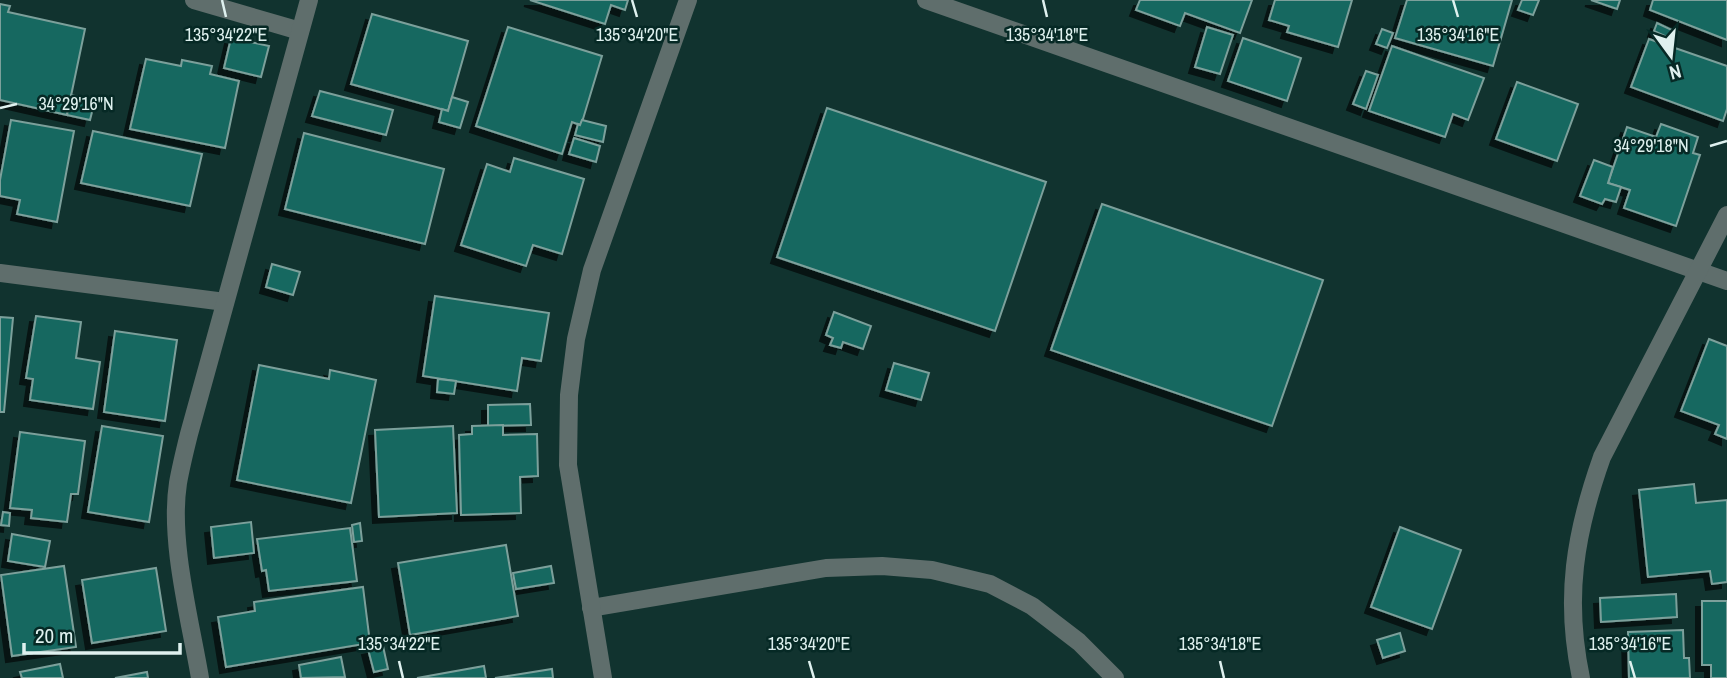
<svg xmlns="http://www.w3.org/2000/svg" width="1727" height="678" font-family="'Archivo Narrow',sans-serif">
<defs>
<filter id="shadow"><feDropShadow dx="-6" dy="6" stdDeviation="0" flood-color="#0009"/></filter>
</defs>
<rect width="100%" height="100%" fill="#11332f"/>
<g fill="#166860" stroke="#7ca09b" stroke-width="2" filter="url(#shadow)">
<path d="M530 0H628L625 10 611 5 605 24Z"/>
<path d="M1140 0H1252L1240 33 1185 13 1180 26 1136 10Z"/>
<path d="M1275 0H1352L1338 47 1287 32 1289 26 1269 20Z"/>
<path d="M1407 0H1512L1493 66 1395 38Z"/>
<path d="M1522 0H1539L1533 15 1518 10Z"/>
<path d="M1591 0H1620L1617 9Z"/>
<path d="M1653 0H1727V40L1650 10Z"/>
<path d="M0 4 10 6 8 12 85 29 67 115 0 100Z"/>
<path d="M372 14 468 41 448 111 351 84Z"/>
<path d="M1657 23 1674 31 1671 39 1654 31Z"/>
<path d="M508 27 602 56 583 119 580 125 572 122 562 154 476 126Z"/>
<path d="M1207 27 1233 35 1220 74 1195 67Z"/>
<path d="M1382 29 1393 33 1387 48 1376 44Z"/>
<path d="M231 38 269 46 261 77 224 68Z"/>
<path d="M1243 38 1301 58 1287 101 1228 81Z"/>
<path d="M1649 39 1727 66V109L1723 121 1631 87Z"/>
<path d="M1392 46 1484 78 1468 120 1453 114 1445 137 1369 111Z"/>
<path d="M146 59 181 66 182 60 212 66 210 74 239 81 225 148 130 129Z"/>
<path d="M1366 71 1378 75 1366 109 1353 104Z"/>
<path d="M1517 82 1578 104 1557 161 1496 139Z"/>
<path d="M320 91 393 110 386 135 312 116Z"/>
<path d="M71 95 95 100 90 120 67 115Z"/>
<path d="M452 97 468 102 460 128 439 122 442 109 448 111Z"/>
<path d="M827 108 1046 182 995 331 777 257Z"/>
<path d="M11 120 74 131 57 222 17 214 20 200 0 196V180Z"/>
<path d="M582 120 606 126 603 142 575 135 578 124 580 125Z"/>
<path d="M1661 124 1698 137 1693 153 1700 155 1676 226 1624 208 1630 190 1608 183 1627 127 1656 137Z"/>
<path d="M93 131 202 154 190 206 81 183Z"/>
<path d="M304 133 444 169 425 244 285 209Z"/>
<path d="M574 138 600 146 596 162 569 154Z"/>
<path d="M514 158 584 179 562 254 533 245 526 266 461 245 487 164 510 172Z"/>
<path d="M1594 160 1613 167 1608 183 1621 187 1616 202 1605 199 1602 204 1580 196Z"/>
<path d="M1102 204 1323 280 1272 426 1051 350Z"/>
<path d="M272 264 300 272 293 295 266 287Z"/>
<path d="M435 296 549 313 541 361 522 358 517 391 423 376Z"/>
<path d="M834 312 871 326 863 349 843 342 841 348 830 345 833 338 826 335Z"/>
<path d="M36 316 81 322 76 358 100 362 93 409 30 400 33 379 26 378Z"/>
<path d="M0 317 13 318 4 412H0Z"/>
<path d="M115 331 177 340 165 421 104 412Z"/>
<path d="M1709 339 1727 346V439L1715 434 1719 425 1681 411Z"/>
<path d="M894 363 929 373 921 400 886 390Z"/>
<path d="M259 365 329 379 330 370 376 380 351 503 237 480Z"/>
<path d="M438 379 456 381 454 394 437 392Z"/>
<path d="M530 404 531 425 488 426V405Z"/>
<path d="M503 425V435L537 434 538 476 520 477 521 513 461 515 459 435 472 434V426Z"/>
<path d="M102 426 163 436 149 522 88 512Z"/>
<path d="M453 426 457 513 379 517 375 430Z"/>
<path d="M20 432 85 441 78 494H71L67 522 31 518 32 510 10 508Z"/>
<path d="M1694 484 1696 503 1727 500V582L1712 584 1710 571 1648 577 1639 490Z"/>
<path d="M3 512 10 513 9 526 1 525Z"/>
<path d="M251 522 254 553 214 558 211 527Z"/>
<path d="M360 523 362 541 354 542 352 525Z"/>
<path d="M1400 527 1461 550 1432 629 1371 607Z"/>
<path d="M350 528 357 581 269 591 266 570 262 571 257 539Z"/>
<path d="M12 534 50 541 45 567 8 561Z"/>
<path d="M506 545 518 616 410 635 398 563Z"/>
<path d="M64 566 76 647 12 656 1 575Z"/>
<path d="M551 566 554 583 516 589 513 573Z"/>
<path d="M156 568 166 631 92 643 82 580Z"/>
<path d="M363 587 370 643 226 667 218 617 255 611 254 602Z"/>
<path d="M1676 594 1677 617 1601 622 1600 598Z"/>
<path d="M1702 601H1727V678H1711V665H1702Z"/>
<path d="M1683 630 1684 658H1689L1690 678H1629L1628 632Z"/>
<path d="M1400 633 1405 651 1383 658 1377 640Z"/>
<path d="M383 646 388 669 374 672 368 649Z"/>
<path d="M341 657 345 677 301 678 299 665Z"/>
<path d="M60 664 63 678H22L20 672Z"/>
<path d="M484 666 486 678H417Z"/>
<path d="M552 669 553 678H495Z"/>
<path d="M147 672 148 678H115Z"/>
</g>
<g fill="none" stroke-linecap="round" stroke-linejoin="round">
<g stroke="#5f6e6c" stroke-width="18">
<path d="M194 0 300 31"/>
<path d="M926 0 1727 281"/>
<path d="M0 273 225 302"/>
<path d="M591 608 826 568 882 566 932 570 990 584 1032 606 1079 642 1115 678"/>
<path d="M200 678C190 619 169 541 178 483 181 466 185 450 189 434L309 0"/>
<path d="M1581 678C1564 598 1575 533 1602 457L1727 215"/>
</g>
<path stroke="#5f6e6c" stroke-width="18" d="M603 678 568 465 569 395 576 339 592 270 688 0"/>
</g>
<path fill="none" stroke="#dff1ef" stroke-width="2.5" d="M222 0 226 17M632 0 637 17M1043 0 1047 17M1453 0 1458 17M0 108 17 104M1710 146 1727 141M399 661 403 678M809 661 814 678M1220 661 1224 678M1630 661 1635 678"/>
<g font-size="18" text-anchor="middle" fill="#dff1ef" stroke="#062925" stroke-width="5" stroke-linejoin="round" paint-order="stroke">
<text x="226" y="41">135°34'22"E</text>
<text x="637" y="41">135°34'20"E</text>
<text x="1047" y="41">135°34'18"E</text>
<text x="1458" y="41">135°34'16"E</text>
<text x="76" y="110">34°29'16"N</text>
<text x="1651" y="152">34°29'18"N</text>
<text x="399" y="650">135°34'22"E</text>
<text x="809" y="650">135°34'20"E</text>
<text x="1220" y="650">135°34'18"E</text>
<text x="1630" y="650">135°34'16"E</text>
</g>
<g transform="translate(1671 56) rotate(165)" stroke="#062925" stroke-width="5" paint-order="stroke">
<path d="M0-5L12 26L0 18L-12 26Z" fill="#dff1ef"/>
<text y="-10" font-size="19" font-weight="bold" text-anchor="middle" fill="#dff1ef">N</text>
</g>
<path d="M24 643v10h156v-10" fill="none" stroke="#dff1ef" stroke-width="3.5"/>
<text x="35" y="643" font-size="21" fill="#dff1ef" stroke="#062925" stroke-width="5" paint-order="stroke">20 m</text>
</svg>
